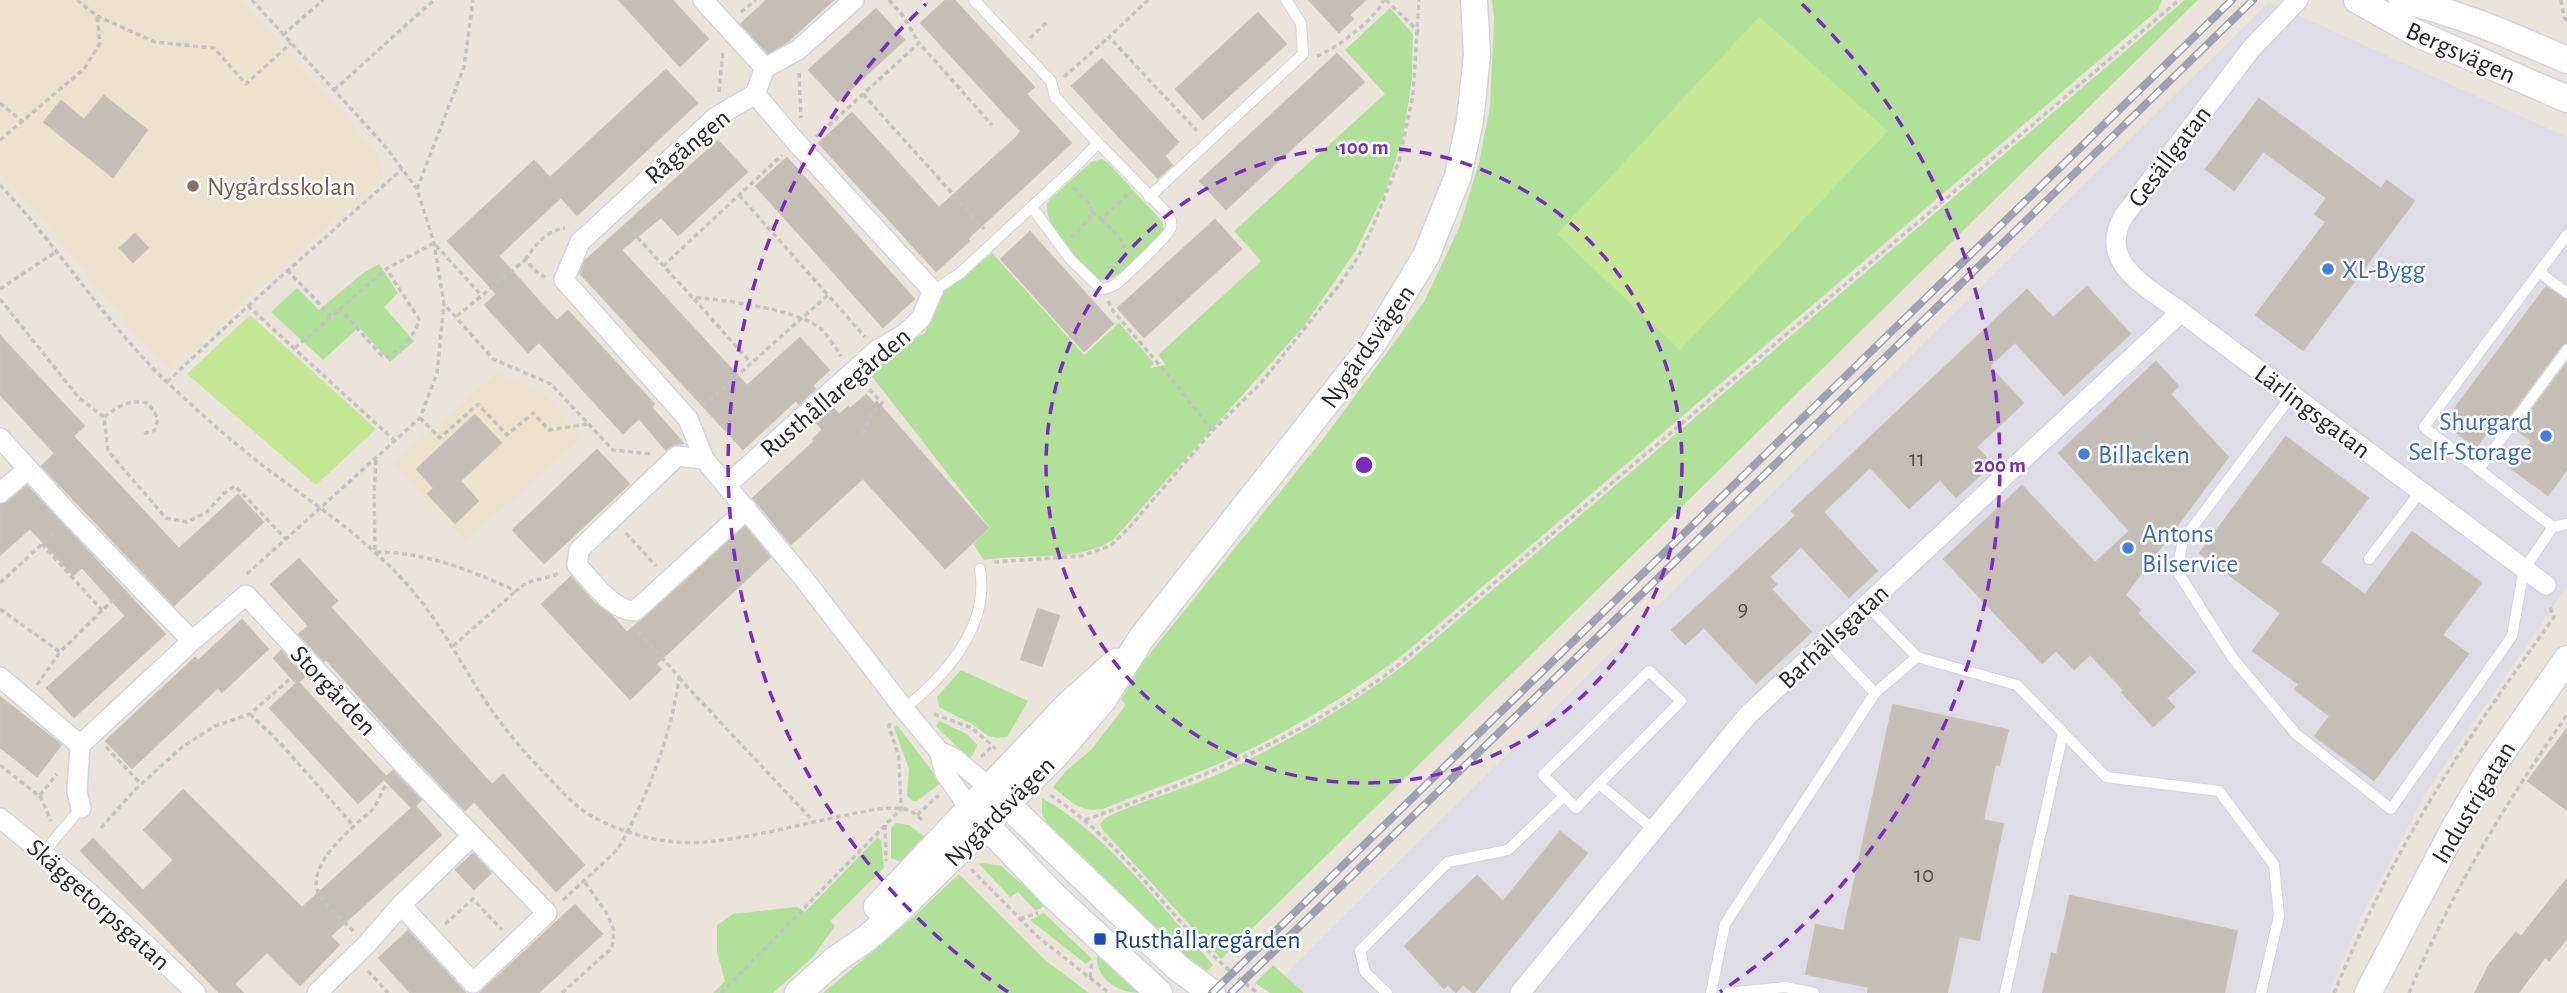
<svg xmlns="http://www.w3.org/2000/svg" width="2567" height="993" font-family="'Alegreya Sans',sans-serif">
<rect width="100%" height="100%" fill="#ebe4db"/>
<path fill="#dedce4" d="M2269 2 2567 137V586L2427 791 2361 917 2329 993H1304L1284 975Z"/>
<g fill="#ede2cb">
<path d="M0 0H242L376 151 383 177 170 369 141 341 22 195 0 173Z"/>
<path d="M497 373 542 393 583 437 466 541 393 463Z"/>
</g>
<g fill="#b1e199">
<path d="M1492 0H2162L2158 10 1399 658C1341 700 1279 738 1213 766 1177 781 1139 794 1103 809 1080 813 1070 801 1053 787L1067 770 1091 750 1126 705 1121 700 1139 667 1330 430 1424 302 1459 228 1479 163 1490 107 1494 18Z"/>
<path d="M2185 0H2198L1221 959 1103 830 1100 825 1105 818C1142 800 1183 790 1221 773 1286 743 1349 706 1407 663Z"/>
<path d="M1390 8 1413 34 1412 78 1403 137 1386 190 1356 250 1304 326 1113 540C1076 563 1025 553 984 560L973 544 990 528 867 370 888 352 925 333 940 295 992 253 1084 355 1119 323 1154 363 1150 368 1166 365 1158 355 1261 261 1234 231 1385 94 1345 50Z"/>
<path d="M1102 159 1108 163 1159 218C1164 224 1165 229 1161 236 1145 251 1122 282 1099 280 1084 265 1037 222 1049 200L1091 162Z"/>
<path d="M379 264 398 293 384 307 414 341 390 362 359 327 323 360 271 312 297 288 319 310 363 273Z"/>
<path d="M961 670 1028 701 1007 737 997 738 988 736 972 724 939 707 937 697Z"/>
<path d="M939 721 967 734 977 745 973 755 968 758 936 726Z"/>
<path d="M897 725 941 783 917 801H912L907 795 909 769 894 727Z"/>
<path d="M1042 798C1106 833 1165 910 1213 965L1204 974 1192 965 1048 825 1042 814Z"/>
<path d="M895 823 909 825 929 840 902 863 891 858V829Z"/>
<path d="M878 837 881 841 884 868 830 921 835 926 813 957 773 993H713L725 981 717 952V925L733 914 797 907 805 912Z"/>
<path d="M983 863 1001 866 1045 904 1040 909 1035 910 1018 892 1010 897 979 864Z"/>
<path d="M959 874 1046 961 1089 993H823L910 920Z"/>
<path d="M1044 913 1092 959 1086 964 1030 920Z"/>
<path d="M1097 954 1140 993C1117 993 1095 978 1097 954Z"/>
<path d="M1273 965 1304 993H1270L1255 983Z"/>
</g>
<g fill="#c5e894">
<path d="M1759 17 1888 131 1680 350 1557 234Z"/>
<path d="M250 315 376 429 316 485 187 374Z"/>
</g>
<g fill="#c4beb7" stroke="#c6c0b5" stroke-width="2">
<path d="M619 0H672L708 39 680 66Z"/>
<path d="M767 0H833L787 42 768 53 741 24Z"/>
<path d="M946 0H954L1034 87 1026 94 1071 143 967 239 969 241 936 271 819 143 852 113 939 208 1018 136 1021 131 921 23Z"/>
<path d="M1309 0H1365L1349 15 1353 19 1339 32Z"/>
<path d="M876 9 904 40 838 101 809 70Z"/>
<path d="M1258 13 1286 44 1203 119 1176 89Z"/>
<path d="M1337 54 1364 82 1226 209 1200 181Z"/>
<path d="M1102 59 1178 142 1164 156 1172 165 1158 178 1072 86Z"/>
<path d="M666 70 697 103 577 215 561 197 498 256 557 321 568 311 654 404 651 407 683 443 673 445 666 450 639 418 623 433 539 342 528 352 485 305 497 294 448 241 534 161 550 178Z"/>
<path d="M104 96 147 130 113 177 44 122 61 101 84 120Z"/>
<path d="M2259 99 2381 189 2387 181 2414 201 2303 350 2256 315 2326 222 2315 214 2327 198 2263 151 2234 190 2206 169Z"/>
<path d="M718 141 747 172 678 235 661 217 621 250 747 386 800 338 829 370 812 386 815 389 799 404 796 400 743 449 580 273 585 261Z"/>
<path d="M787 158 914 299 883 327 756 186Z"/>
<path d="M1215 220 1241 249 1144 337 1118 308Z"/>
<path d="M1030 232 1113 324 1084 351 1001 259Z"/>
<path d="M135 234 148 248 133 262 120 248Z"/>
<path d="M2087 287 2130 334 2064 395 2015 342 1989 366 2023 403 1976 447 1992 464 1956 497 1940 479 1909 508 1870 467 1823 512 1877 571 1849 597 1801 546 1769 577 1776 584 1771 589 1811 632 1756 683 1704 627 1685 644 1672 630 1796 516 1792 511 2027 290 2053 318Z"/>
<path d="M2546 287 2567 300V343L2561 346 2505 421 2499 416 2476 447 2444 423Z"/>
<path d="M0 336 84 426 73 436 179 549 238 495 263 522 174 605 42 466 55 453 0 394Z"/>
<path d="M2156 362 2178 386 2170 394 2228 457 2125 595 2140 610 2137 613 2195 672 2166 698 2174 707 2153 726 2122 692 2124 690 2090 654 2074 669 2056 650 2042 663 1944 559 2022 486 2095 563 2130 531 2059 453Z"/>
<path d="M2567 363V469L2548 495 2511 468 2532 441 2517 430Z"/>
<path d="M866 395 874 404 877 402 988 528 945 568 863 478 791 544 753 498 815 441 813 439 823 430 816 422 832 407 839 415 848 407 850 409Z"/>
<path d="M475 415 501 443 460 481 478 501 455 523 428 494 434 488 417 469Z"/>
<path d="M2286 437 2368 498 2320 562 2365 595 2412 532 2481 583 2442 635 2468 654 2374 780 2315 736 2330 716 2295 689 2299 684 2253 651 2281 613 2200 553Z"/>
<path d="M597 450 629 484 544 563 513 530Z"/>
<path d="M27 486 165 634 74 717 47 688 126 616 82 567 73 575 30 528 0 555V505L8 502Z"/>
<path d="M745 527 770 557 656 664 661 669 630 699 542 604 571 577 594 603 612 616 627 633Z"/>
<path d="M299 559 337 601 330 607 492 785 503 775 584 865 556 891 474 801 465 810 411 754 326 659 324 661 299 634 309 626 271 584Z"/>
<path d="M1038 609 1059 616 1042 666 1021 659Z"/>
<path d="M242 620 268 649 222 692 218 687 132 768 106 741 195 658 198 661Z"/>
<path d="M281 651 305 676 298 682 386 777 393 771 421 800 415 806 441 835 330 936 339 945 300 985 267 952 234 984 243 993H220L81 851 93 839 143 891 174 860 144 830 183 790 302 908 412 808 384 779 358 803 270 708 298 682 296 683 274 658Z"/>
<path d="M0 697 61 745 37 776 0 747Z"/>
<path d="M1893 705 2008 730 1999 765 1995 764 1983 820 2003 824 1979 940 1959 936 1947 993H1868L1869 987 1806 974 1816 925 1844 931Z"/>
<path d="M2567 729V810L2528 781Z"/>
<path d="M1560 832 1587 853 1474 993 1463 984 1456 992 1448 984 1444 988 1405 946 1477 876 1503 902Z"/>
<path d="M473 854 491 873 474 889 456 870Z"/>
<path d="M2567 879V938L2549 960 2545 957 2518 993H2475L2490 964 2516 933 2521 937Z"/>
<path d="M2070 896 2237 931 2224 993H2043L2052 953 2057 955Z"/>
<path d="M575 905 602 934 538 993H480Z"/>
<path d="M408 931 432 957 465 993H411L379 958Z"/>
</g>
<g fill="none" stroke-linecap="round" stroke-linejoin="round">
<defs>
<g id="lane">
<path d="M974 0 1051 81 1055 97 1098 143"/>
<path d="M1149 197 1303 54 1301 23 1286 0"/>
<path d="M2539 272 2567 235"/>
<path d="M933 291 959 274 1077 165 1098 143 1162 208C1167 214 1173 219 1171 228 1170 234 1124 278 1116 284 1111 287 1107 289 1101 289L1070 259 1032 207"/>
<path d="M2292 395 2183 540 2177 571 2232 657 2296 734 2391 809 2512 636 2524 569 2553 527 2567 524"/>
<path d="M2479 469 2567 350"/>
<path d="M2553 527 2424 427 2539 272 2567 293"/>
<path d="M2369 559 2421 491"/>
<path d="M1867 605 1917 657"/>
<path d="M1827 642 1875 693"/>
<path d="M904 709C946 675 990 627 980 569"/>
<path d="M1599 784 1576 808 1543 775 1649 671 1681 701 1599 784 1653 829"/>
<path d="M44 852 81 808"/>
<path d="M1387 993 1365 972 1360 951 1448 862 1508 850 1564 796"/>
<path d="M1711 993 1725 924 1875 693 1917 657 2017 685 2106 777 2219 791 2274 865 2279 916 2261 993"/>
<path d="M1728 993 1785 987 1814 993"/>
<path d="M2005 993 2063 733"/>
</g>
<g id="street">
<path d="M703 0 765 68"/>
<path d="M2298 0 2251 49 2123 217C2097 264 2149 288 2181 312L2546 585"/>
<path d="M0 438 71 516 192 641"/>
<path d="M704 459 688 419 564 280 580 242 716 117 755 94 765 68 798 50 854 0"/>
<path d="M727 485 877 350 906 333 921 318 933 291 796 142 755 94"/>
<path d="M0 493 28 469"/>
<path d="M747 509 635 611C611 610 593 582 577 565L579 550 677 456 704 459 804 579 904 709 939 751 954 758 990 788"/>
<path d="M0 677 80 745"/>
<path d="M939 751 945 773 970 809"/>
<path d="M81 808 77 792 80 745 192 641 246 595 405 766 547 913 473 983 401 905 472 836"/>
<path d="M0 818C69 873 133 931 196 993"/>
<path d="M317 993 366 945 401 905"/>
<path d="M1520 993 1747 716 2181 312"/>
</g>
<g id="secondary">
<path d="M2357 0 2416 33 2567 99"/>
<path d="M2402 0C2460 13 2513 37 2567 60"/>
<path d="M995 793 1177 967 1212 993"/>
<path d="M976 815 1054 896 1159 993"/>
<path d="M877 907 1067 706 1116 662"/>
<path d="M798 993 835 960 867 938 898 911 1054 757 1103 700 1140 640 1372 345 1426 256 1458 176 1470 120 1477 55 1474 0"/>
<path d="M2368 993 2455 827 2486 775 2567 659"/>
</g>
</defs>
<use href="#lane" stroke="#d1d4e2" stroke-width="12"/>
<use href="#street" stroke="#d1d4e2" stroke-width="22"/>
<use href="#secondary" stroke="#d1d4e2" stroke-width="29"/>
<g stroke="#c3c3c3" stroke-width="3.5" stroke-dasharray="5 3.5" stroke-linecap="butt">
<path d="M77 0 97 16 155 42 214 48 246 84 291 43"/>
<path d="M252 0 385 146 417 189 434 243 444 304 493 359 551 384 613 450 651 454"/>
<path d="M889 0 903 16 919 43"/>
<path d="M1148 0 1109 37 1197 131"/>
<path d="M1386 0 1419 32"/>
<path d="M2561 0 2564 17 2567 21"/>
<path d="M741 12 756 0"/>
<path d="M283 35 323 0"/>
<path d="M1030 38 1046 23"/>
<path d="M1317 56C1333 51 1381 15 1383 0"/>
<path d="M799 73 801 118"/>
<path d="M1064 77 1109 37"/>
<path d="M334 90 434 0"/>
<path d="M719 92 723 51"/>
<path d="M863 94 984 229"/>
<path d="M0 103 23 122"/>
<path d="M816 137 919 43 992 125"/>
<path d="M0 140 84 69 100 43 97 16"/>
<path d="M0 185C60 248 106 325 170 385 200 413 230 440 262 465 315 505 367 538 412 590 441 624 461 664 486 702 504 729 526 754 548 777 563 793 578 810 599 820 631 836 669 845 705 842 749 838 794 826 837 817 859 813 881 806 904 809 913 811 918 816 924 822"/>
<path d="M417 189 464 67 473 0"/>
<path d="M739 195 828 295"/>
<path d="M1092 212 1101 219 1128 194"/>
<path d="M1101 219 1123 242 1126 257"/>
<path d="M626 225 692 297C723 300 798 309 821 329 828 336 835 347 841 356"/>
<path d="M1071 238 1089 219 1092 212 1089 204 1073 187"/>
<path d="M525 260C536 245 545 231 565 228"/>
<path d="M663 266 782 155"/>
<path d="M287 270 331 316"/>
<path d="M0 289 57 251"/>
<path d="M0 299 79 398 104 417 108 451 166 518 187 522 207 512 223 494 235 486 286 539"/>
<path d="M694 299 751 363"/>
<path d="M1108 301 1113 311 1179 388 1212 431"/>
<path d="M248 306 402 169"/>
<path d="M339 308 381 355 388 357C401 347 416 336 419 319L387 270"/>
<path d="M457 316 525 260 539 274 545 277"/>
<path d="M295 348 386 269 434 243 481 295"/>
<path d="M167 382 248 306 396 442"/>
<path d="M703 406 828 295 865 337"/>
<path d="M104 417C119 406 129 399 148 403L158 418 155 430 141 435"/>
<path d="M420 418 440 438 478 404 507 435 533 413 549 430 587 424"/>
<path d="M863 434 872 412 882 403 866 386"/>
<path d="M376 460 374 493 375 552C426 552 470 570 516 591 533 576 541 582 559 573"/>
<path d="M626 533 656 566"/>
<path d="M42 544 102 610"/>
<path d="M994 562 1081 556 1110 546 1128 529 1212 431 1261 383 1340 284 1358 257 1371 231 1399 161 1413 95 1419 0"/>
<path d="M247 574 420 418 437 373 444 304"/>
<path d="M0 583 57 530"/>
<path d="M0 609 60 652 118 595"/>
<path d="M453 646 516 591"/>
<path d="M679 678 814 822"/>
<path d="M37 685 60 652"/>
<path d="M250 714 281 744 353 825"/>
<path d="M934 714 972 728 996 749"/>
<path d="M106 747 141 784"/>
<path d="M981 757 992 746"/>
<path d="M0 765 39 796 57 774"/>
<path d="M1050 795C1132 847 1179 938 1258 993"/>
<path d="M40 796 51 821"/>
<path d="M917 815 939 795"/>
<path d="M1085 820C1197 780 1292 742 1390 672L2179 0"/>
<path d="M885 825 886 861"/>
<path d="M101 828 134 791 182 747 215 726 250 714 291 678"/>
<path d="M971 869 1038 937 1109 993"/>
<path d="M563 900 613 854 621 844C648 794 672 734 679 677L637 630"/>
<path d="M1020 919 1038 913"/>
<path d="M445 924 473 899 502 930"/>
<path d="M353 931C343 920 327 907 319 894 304 866 353 827 371 811 379 804 380 791 388 783"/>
<path d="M368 971 388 993"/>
<path d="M1090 977 1092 962"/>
<path d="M562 993 612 948 614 930 606 912 584 881"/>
<path d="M721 993 901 809 899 758 889 726 890 722"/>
<path d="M2334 993C2359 933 2388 872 2421 816 2461 747 2508 682 2554 617L2549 605"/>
<path d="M2409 993C2450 895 2506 802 2567 715"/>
</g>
<use href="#lane" stroke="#fff" stroke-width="10"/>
<use href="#street" stroke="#fff" stroke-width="19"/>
<use href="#secondary" stroke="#fff" stroke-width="26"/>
<defs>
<g id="rail">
<path d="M1212 993 2232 0"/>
<path d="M1231 993 2253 0"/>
</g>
</defs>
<use href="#rail" stroke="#9ea1b3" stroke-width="8"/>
<use href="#rail" stroke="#fff" stroke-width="5" stroke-dasharray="16" stroke-linecap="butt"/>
</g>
<g fill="none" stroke="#7b2cbf" stroke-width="3.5" stroke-dasharray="12 9">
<circle cx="1364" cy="465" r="318"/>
<path d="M1008 992A636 636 0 0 1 926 4M1802 4A636 636 0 0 1 1720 992"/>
</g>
<circle fill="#8d6e63" stroke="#fff" stroke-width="2.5" cx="193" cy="186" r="7"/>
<g fill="#3f7fe0" stroke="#fff" stroke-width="2.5">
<circle cx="2328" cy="269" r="7"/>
<circle cx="2546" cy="436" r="7"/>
<circle cx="2084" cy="454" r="7"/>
<circle cx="2128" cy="548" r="7"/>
</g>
<rect fill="#1a4fb4" stroke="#fff" stroke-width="2.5" x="1093" y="932" width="14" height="14" rx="3.5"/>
<g text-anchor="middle" stroke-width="5" stroke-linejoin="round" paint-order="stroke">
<g font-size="23" fill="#504e4c">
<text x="1917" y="466">11</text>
<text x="1743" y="616">9</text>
<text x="1924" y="882">10</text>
</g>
<g font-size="26" fill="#292929" stroke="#fff">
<text transform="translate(2461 52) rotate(24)" y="9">Bergsvägen</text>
<text transform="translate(687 146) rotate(-40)" y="9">Rågången</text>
<text transform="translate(2169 156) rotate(-53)" y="9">Gesällgatan</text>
<text transform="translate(1367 346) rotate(-55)" y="9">Nygårdsvägen</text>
<text transform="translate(835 392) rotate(-40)" y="9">Rusthållaregården</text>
<text transform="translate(2313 411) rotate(37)" y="9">Lärlingsgatan</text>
<text transform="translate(1833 636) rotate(-43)" y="9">Barhällsgatan</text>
<text transform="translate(334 690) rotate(47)" y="9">Storgården</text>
<text transform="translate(2473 802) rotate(-59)" y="9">Industrigatan</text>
<text transform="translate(999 811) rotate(-45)" y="9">Nygårdsvägen</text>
<text transform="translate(99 904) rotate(42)" y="9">Skäggetorpsgatan</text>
</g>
<g font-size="26" fill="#785e54" stroke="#fff" text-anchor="start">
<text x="207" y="195">Nygårdsskolan</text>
</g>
<g font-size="26" fill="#366cbe" stroke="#fff" text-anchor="start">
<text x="2342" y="278">XL-Bygg</text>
<text x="2532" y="430" text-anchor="end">Shurgard<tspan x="2532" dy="30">Self-Storage</tspan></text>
<text x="2098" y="463">Billacken</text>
<text x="2142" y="542">Antons<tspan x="2142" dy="30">Bilservice</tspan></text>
</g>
<g font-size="26" fill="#164399" stroke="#fff" text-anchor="start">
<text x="1114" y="948">Rusthållaregården</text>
</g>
</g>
<circle cx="1364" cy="465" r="10" fill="#7b2cbf" stroke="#fff" stroke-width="3.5"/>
<g font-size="21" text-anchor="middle" font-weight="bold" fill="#7b2cbf" stroke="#fff" stroke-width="5" stroke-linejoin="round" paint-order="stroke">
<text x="1364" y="154">100 m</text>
<text x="2000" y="472">200 m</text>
</g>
</svg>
